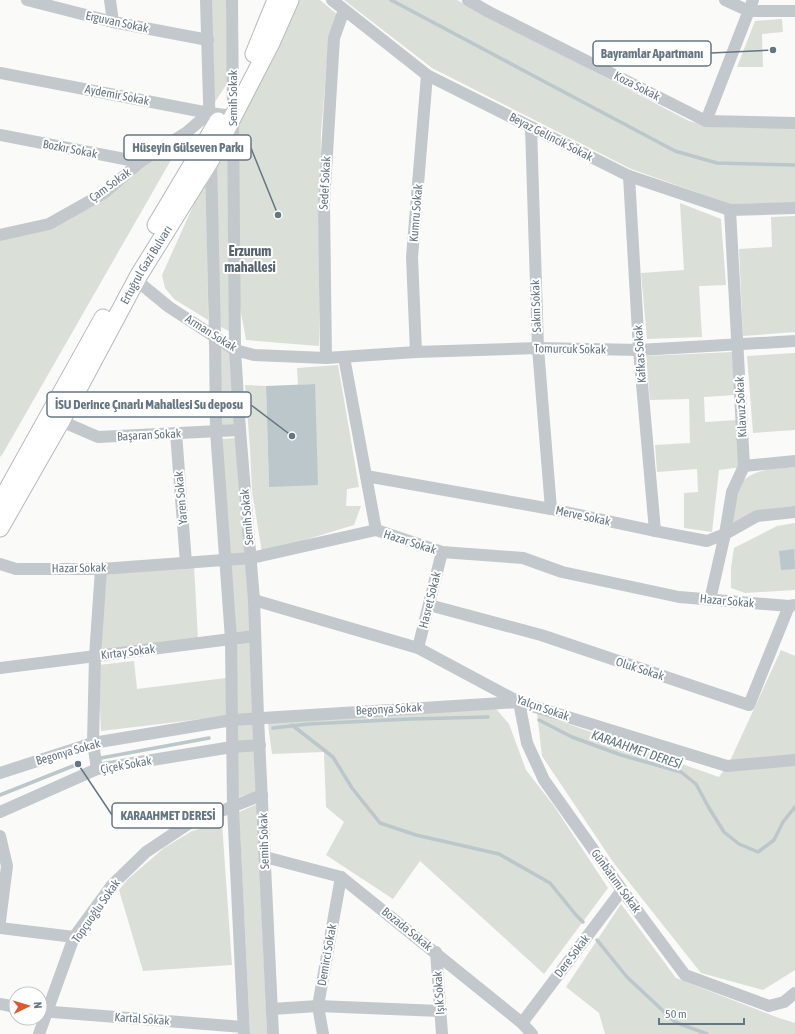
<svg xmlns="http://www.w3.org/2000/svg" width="795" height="1034" font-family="'Asap Condensed',sans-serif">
<rect width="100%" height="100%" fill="#fafaf8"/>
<g fill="#dadfd7">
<path d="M209 0H226L228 82 213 105Z"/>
<path d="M295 0H320L338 15 329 35 321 134 319 346 246 340 238 297 235 134Z"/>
<path d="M344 0H457L689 121 713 127 795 128V203L730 204 631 169 432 68Z"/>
<path d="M782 19 783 32 762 34 763 67H737L755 21Z"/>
<path d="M187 132 2 455 0 457V235L49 224Z"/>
<path d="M229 142 233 333 217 325 213 164Z"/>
<path d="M207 175 208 320 174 299 165 288 162 275Z"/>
<path d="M680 203 721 219 726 285 699 286 702 337 647 339 641 273 684 270Z"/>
<path d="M795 216V332L743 336 739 249 772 247 771 217Z"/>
<path d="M219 345 233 353 237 425H221Z"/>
<path d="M732 352 735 395 704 397 705 422 737 420 741 467 719 470 712 532 684 528V493L698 492 697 469 657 472 655 445 690 443 689 399 650 400 646 356Z"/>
<path d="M795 353V430L753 433 747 356Z"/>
<path d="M338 365 359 487 347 489 346 506H361L354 525 262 553 252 491 250 448 245 385 266 386 269 487 315 384 298 385 297 368Z"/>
<path d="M238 438 246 555 228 556 221 439Z"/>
<path d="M795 467V506L754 511 729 527C731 517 731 505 734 496 743 468 772 469 795 467Z"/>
<path d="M795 523V590L745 593 731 588V568L734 548 777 526Z"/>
<path d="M248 563 251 632 234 634 230 565Z"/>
<path d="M194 566 198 639 100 651 103 571Z"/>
<path d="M251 642 254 715 237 716 234 643Z"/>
<path d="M781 650 795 656V970L763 990 701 973 613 862 542 756 537 713 719 777 730 761Z"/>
<path d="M134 661 137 689 226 678 227 716 101 731 98 665Z"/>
<path d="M491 703 509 724 526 770 554 806 608 888 544 974 420 861 393 899 326 855 344 822 326 807 324 752 272 754 267 717Z"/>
<path d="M253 723 254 741 240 744 233 730 235 726Z"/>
<path d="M255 749 257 792 238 797 236 752Z"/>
<path d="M257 804 267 1034H250L239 812Z"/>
<path d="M222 823 232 965 143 971 119 890 128 879 164 848 192 831Z"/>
<path d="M621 904 676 978 779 1018 795 1023V1034H605L599 1013 566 987Z"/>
</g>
<g fill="#bbc7cb">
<path d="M315 384 318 485 269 487 266 386Z"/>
<path d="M794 549 795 569 781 570 779 551Z"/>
</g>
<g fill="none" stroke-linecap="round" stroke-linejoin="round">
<g stroke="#bbc7cb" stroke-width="3.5">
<path d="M391 0 675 151 717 163 795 165"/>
<path d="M539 720 572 737 621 755 681 772 696 784 709 808 724 832 739 844 758 852 774 840 783 822 795 807"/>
<path d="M292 725 333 757 352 788 380 823 416 835 499 854 550 883 576 915 583 922"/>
<path d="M273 728 309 724 410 719 488 717"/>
<path d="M101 758 209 738"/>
<path d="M0 795 78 764"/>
<path d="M597 940 627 977 675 1022 707 1034"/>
</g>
<defs>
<g id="secondary">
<path d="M254 54 276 0"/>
<path d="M156 225 218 121"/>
<path d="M0 503 103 318"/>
<path id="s1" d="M0 528 61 421 139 275 211 159 271 43 290 0"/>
</g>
</defs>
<use href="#secondary" stroke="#b3babf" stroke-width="19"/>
<g stroke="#c3c8cc" stroke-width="12">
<path d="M27 0 113 22 208 40"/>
<path d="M110 0 113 22"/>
<path d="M206 0 210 135"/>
<path d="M232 0 235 350 240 430 254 600 258 717 273 1034"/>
<path d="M332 0 427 75 629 176 730 210 795 208"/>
<path d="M468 0 489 12 706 121 795 123"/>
<path d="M725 0 749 11H795"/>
<path d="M0 73 209 113 233 116"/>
<path d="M706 121 753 0"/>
<path d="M531 127 538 348 551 509"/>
<path d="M0 135 140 162"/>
<path d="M211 159 215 338 216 431 231 639 233 807 244 1034"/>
<path d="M629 176 639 350 655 531"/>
<path d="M0 235 49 224 104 193 140 162 187 132 209 113"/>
<path d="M136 280 169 307 235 350 254 355 326 358 416 352 538 348 639 350 795 341"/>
<path d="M416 352 412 257 427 75"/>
<path d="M344 357 376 530"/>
<path d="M326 358 324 203 334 38 344 10"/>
<path d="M61 421 98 437 240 430"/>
<path d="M176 433 186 563"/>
<path d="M744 466 795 461"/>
<path d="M366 476 551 509 655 531 707 541 725 534 757 516 795 512"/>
<path d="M0 564 16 569H101L251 558 376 530 442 552 523 558 562 572 679 597 789 606 795 605"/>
<path d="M254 600 418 648 519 702 727 766 795 760"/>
<path d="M710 600 725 534 732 492 744 466 730 210"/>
<path d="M429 605 541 635 749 705 789 606"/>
<path d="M418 648 442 552"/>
<path d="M0 668 255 636"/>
<path d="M519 702 527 743 544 780 622 890 685 975 769 1006 784 1002 795 993"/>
<path d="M97 769 93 743 95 656 101 569"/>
<path d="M0 773 93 743 232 720 518 702"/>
<path d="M0 812 97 769 232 747 260 745"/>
<path d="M0 836 7 866 0 921"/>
<path d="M265 857 341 877 522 1023 532 1034"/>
<path d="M0 928 74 937"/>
<path d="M436 952 442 1034"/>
<path d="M0 1004 16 1007"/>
<path d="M272 1009 318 1006 440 1011"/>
<path d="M40 1011 243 1027"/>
<path d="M522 1023 622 890"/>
<path d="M39 1034 74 937 112 885 146 852 188 824 262 795"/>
<path d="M323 1034 318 1006 341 877"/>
</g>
<use href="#secondary" stroke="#fff" stroke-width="17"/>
</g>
<g text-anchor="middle" stroke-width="4" stroke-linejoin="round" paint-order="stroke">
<g font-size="12" fill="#657683" stroke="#fff">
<text transform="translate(117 22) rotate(12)" y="4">Erguvan Sokak</text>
<text transform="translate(637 86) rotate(27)" y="4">Koza Sokak</text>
<text transform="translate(117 95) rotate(11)" y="4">Aydemir Sokak</text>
<text transform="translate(233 98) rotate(-90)" y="4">Semih Sokak</text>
<text transform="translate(551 137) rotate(27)" y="4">Beyaz Gelincik Sokak</text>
<text transform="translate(70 149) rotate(11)" y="4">Bozkır Sokak</text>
<text transform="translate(325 183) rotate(-87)" y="4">Sedef Sokak</text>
<text transform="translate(110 185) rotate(-36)" y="4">Çam Sokak</text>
<text transform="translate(416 213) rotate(-85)" y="4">Kumru Sokak</text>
<text dy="4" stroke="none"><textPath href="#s1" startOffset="301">Ertuğrul Gazi Bulvarı</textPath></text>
<text transform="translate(536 306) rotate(-92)" y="4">Sakın Sokak</text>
<text transform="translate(211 333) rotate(32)" y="4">Arman Sokak</text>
<text transform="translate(570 349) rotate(1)" y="4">Tomurcuk Sokak</text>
<text transform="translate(640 354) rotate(-94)" y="4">Kafkas Sokak</text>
<text transform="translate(741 407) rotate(-93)" y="4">Kılavuz Sokak</text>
<text transform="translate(149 435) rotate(-3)" y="4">Başaran Sokak</text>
<text transform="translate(181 498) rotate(-95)" y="4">Yaren Sokak</text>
<text transform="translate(583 516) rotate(12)" y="4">Merve Sokak</text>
<text transform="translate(247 517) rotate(-95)" y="4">Semih Sokak</text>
<text transform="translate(410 542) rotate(18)" y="4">Hazar Sokak</text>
<text transform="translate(79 568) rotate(-1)" y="4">Hazar Sokak</text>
<text transform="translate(430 600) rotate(-76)" y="4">Hasret Sokak</text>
<text transform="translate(727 601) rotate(5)" y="4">Hazar Sokak</text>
<text transform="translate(128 652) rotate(-7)" y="4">Kırtay Sokak</text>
<text transform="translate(640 669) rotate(18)" y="4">Oluk Sokak</text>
<text transform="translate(543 708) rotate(19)" y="4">Yalçın Sokak</text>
<text transform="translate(389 709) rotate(-3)" y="4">Begonya Sokak</text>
<text transform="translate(68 752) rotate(-16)" y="4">Begonya Sokak</text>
<text transform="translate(126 765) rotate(-10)" y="4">Çiçek Sokak</text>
<text transform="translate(264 841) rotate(-92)" y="4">Semih Sokak</text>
<text transform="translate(616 881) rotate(54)" y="4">Günbatımı Sokak</text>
<text transform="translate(96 911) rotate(-55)" y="4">Topçuoğlu Sokak</text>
<text transform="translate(407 929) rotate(39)" y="4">Bozada Sokak</text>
<text transform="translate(327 955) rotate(-80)" y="4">Demirci Sokak</text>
<text transform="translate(572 956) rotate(-53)" y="4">Dere Sokak</text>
<text transform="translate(439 993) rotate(-94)" y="4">Işık Sokak</text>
<text transform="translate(142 1019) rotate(4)" y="4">Kartal Sokak</text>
</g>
<g font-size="13" font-style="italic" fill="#60757c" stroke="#fff">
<text transform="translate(637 749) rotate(19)" y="5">KARAAHMET DERESİ</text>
</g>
<g font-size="14" font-weight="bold" fill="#57646e" stroke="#fff">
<text x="250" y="256">Erzurum<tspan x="250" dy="16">mahallesi</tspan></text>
</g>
</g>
<path fill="none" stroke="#657683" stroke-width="1.5" d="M773 50L711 53M278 215L251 148M292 436L251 405M78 764L112 815"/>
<g fill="#657683" stroke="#fff" stroke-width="1.5">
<circle cx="773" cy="50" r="4"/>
<circle cx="278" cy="215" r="4"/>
<circle cx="292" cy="436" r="4"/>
<circle cx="78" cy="764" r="4"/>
</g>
<g fill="#fff" stroke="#657683" stroke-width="1.5">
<rect x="593" y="41" width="118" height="25" rx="4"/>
<rect x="124" y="135" width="127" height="25" rx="4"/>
<rect x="47" y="392" width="204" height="25" rx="4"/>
<rect x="112" y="803" width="111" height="25" rx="4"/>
</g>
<g font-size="13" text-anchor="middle" font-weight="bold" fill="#657683">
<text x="652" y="58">Bayramlar Apartmanı</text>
<text x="188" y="152">Hüseyin Gülseven Parkı</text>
<text x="149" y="409">İSU Derince Çınarlı Mahallesi Su deposu</text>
<text x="168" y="820">KARAAHMET DERESİ</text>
</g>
<g transform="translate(28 1006) rotate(85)"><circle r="19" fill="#ffffff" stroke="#c1c8cd"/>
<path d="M0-3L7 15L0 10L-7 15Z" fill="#e4572e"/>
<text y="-6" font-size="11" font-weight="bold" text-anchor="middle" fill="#657683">N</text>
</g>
<path d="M659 1018v6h85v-6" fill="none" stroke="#657683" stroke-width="2"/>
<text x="665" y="1018" font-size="12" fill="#657683" stroke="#ffffff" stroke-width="3" paint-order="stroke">50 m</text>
</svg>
